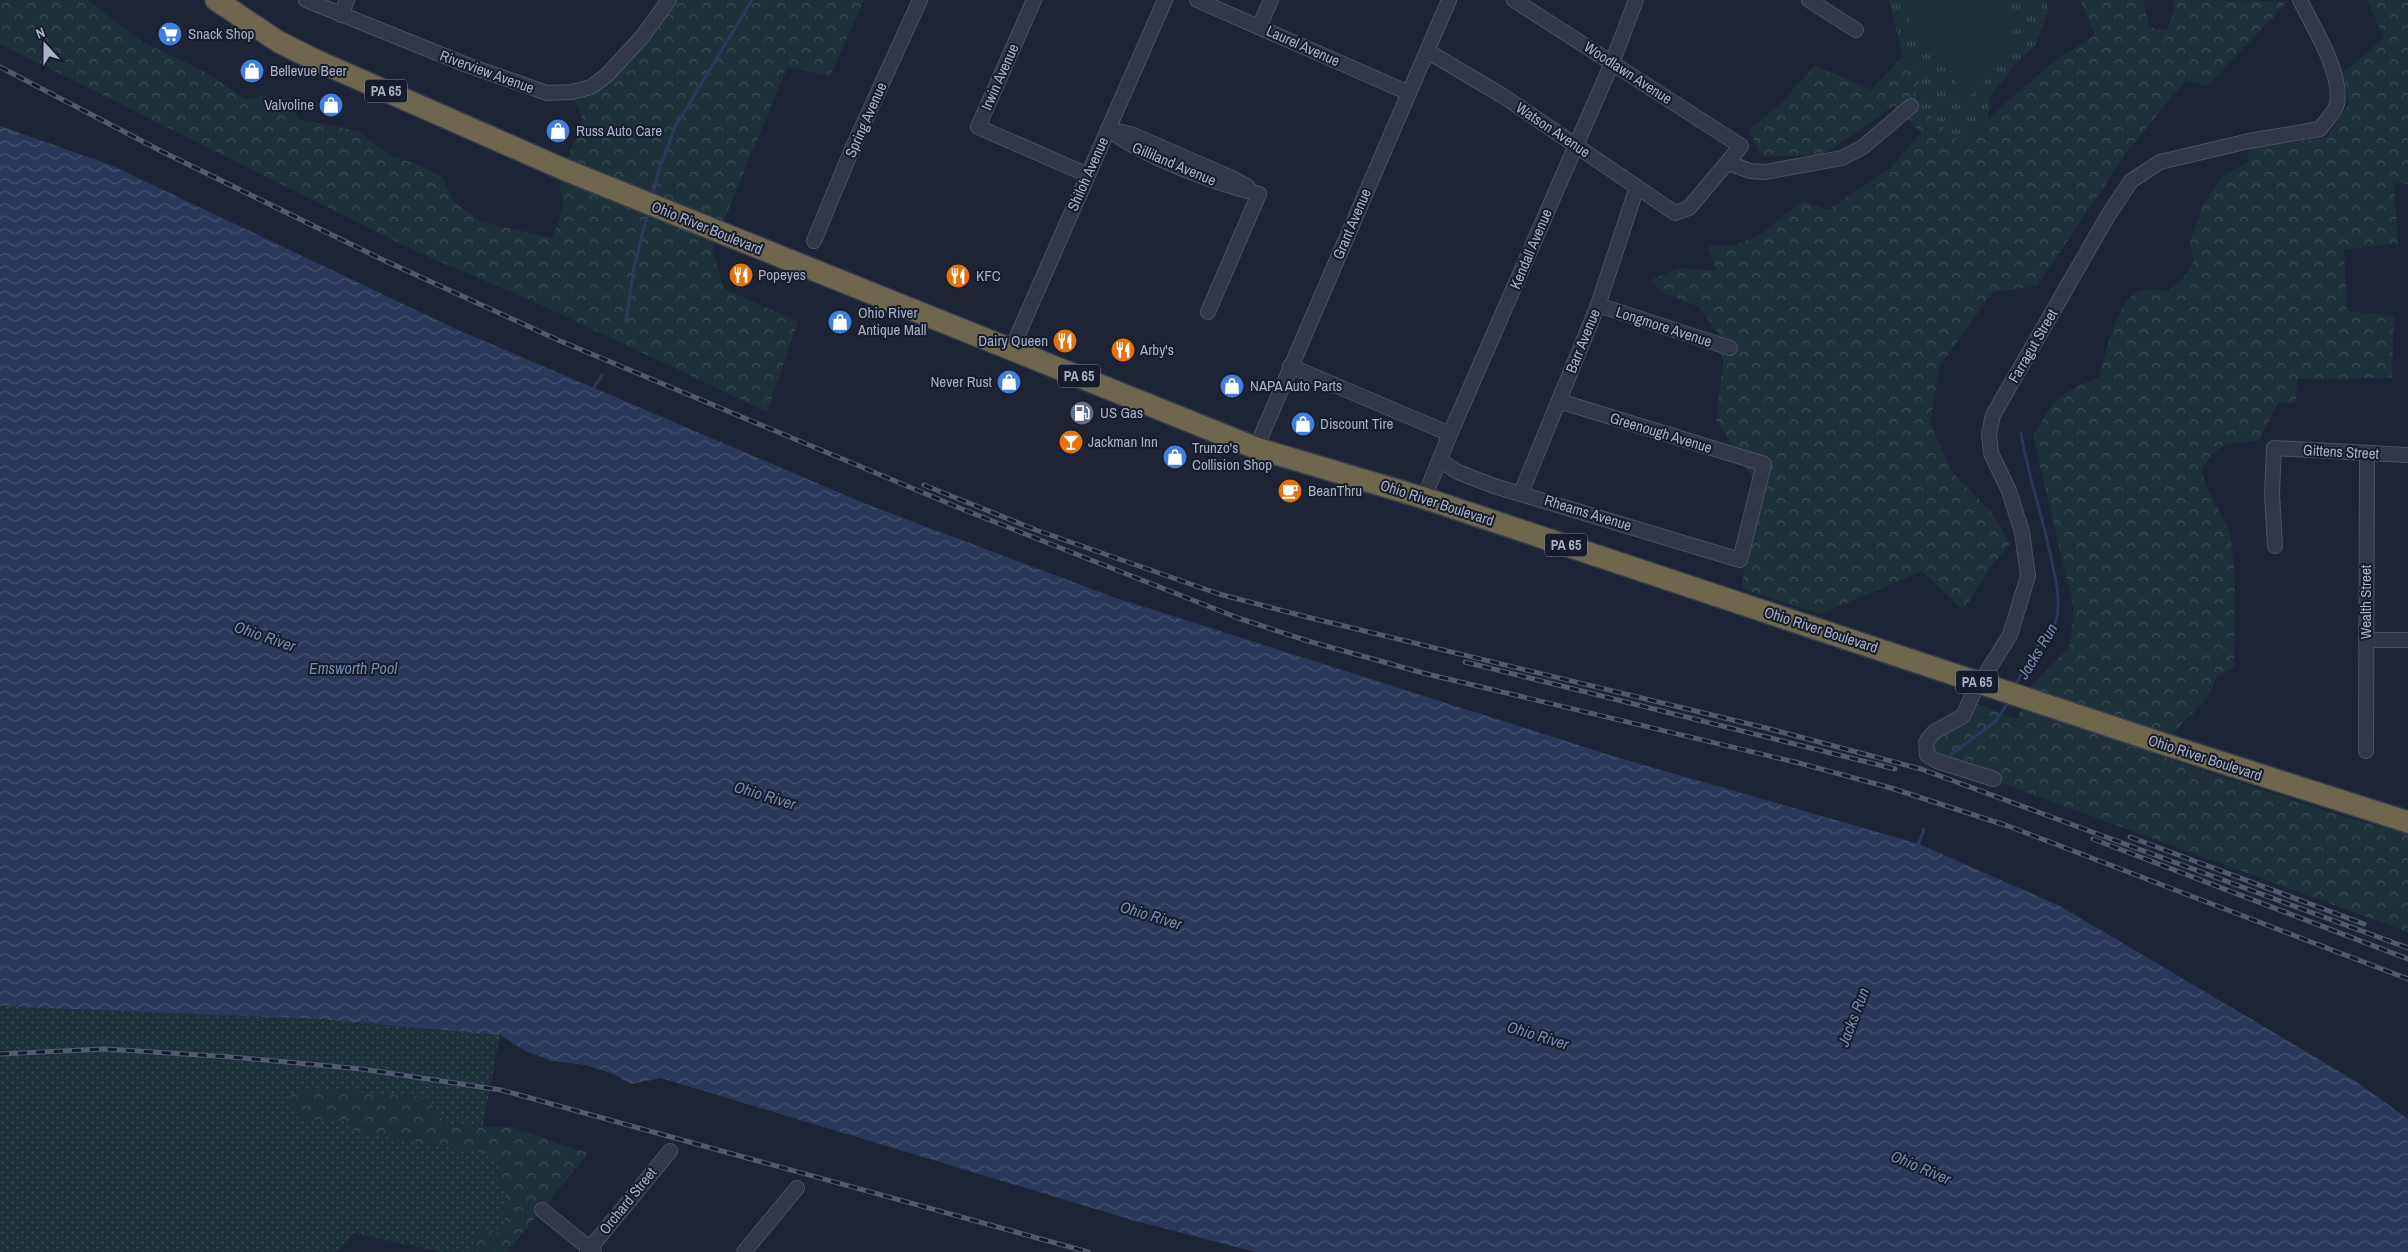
<svg xmlns="http://www.w3.org/2000/svg" width="2408" height="1252" font-family="'Archivo Narrow',sans-serif">
<defs>
<pattern id="grass-dots" width="8" height="8" patternUnits="userSpaceOnUse" patternTransform="scale(1.25)"><rect width="8" height="8" fill="#1f3138"/><path d="M2 2h.1M6 6h.1" fill="none" stroke="#3d4c53" stroke-width="1.8" stroke-linecap="round"/></pattern>
<pattern id="forest-crowns" width="20" height="18" patternUnits="userSpaceOnUse" patternTransform="scale(1.25)"><rect width="20" height="18" fill="#1f3138"/><path d="M2 6a3 3 0 1 1 6 0M12 15a3 3 0 1 1 6 0" fill="none" stroke="#3d4c53"/></pattern>
<pattern id="park-tufts" width="24" height="20" patternUnits="userSpaceOnUse" patternTransform="scale(1.25)"><rect width="24" height="20" fill="#1f3138"/><path d="M3 7l-1-3M5 7V3M7 7l1-3M15 17l-1-3M17 17v-4M19 17l1-3" fill="none" stroke="#3d4c53"/></pattern>
<pattern id="water-waves" width="16" height="10" patternUnits="userSpaceOnUse" patternTransform="scale(1.25)"><rect width="16" height="10" fill="#2c385b"/><path d="M0 5q4-4 8 0t8 0" fill="none" stroke="#485271"/></pattern>
</defs>
<rect width="100%" height="100%" fill="#1d2436"/>
<path fill="url(#grass-dots)" d="M0 1006 320 1019 500 1035 482 1130 589 1152 507 1252H440L353 1233 337 1252H0Z"/>
<g fill="url(#forest-crowns)">
<path d="M0 0H88L142 42 204 71 245 99 264 96 292 105 298 119 358 131 392 157 415 163 442 177 454 202 482 222 553 238 563 205 560 187 563 169 583 120 572 92 591 87 669 0H864L830 76 787 67 712 250 724 289 798 321 767 412 535 302 415 251 0 44Z"/>
<path d="M2080 0H2143L2149 27 2167 31 2175 8 2173 0 2288 1 2208 86 2186 80 2129 149 2037 286 1993 292 1939 367 1930 424 1953 473 1992 513 2010 544 1993 564 1963 610 1922 571 1821 614 1742 589 1753 478 1716 420 1723 363 1718 333 1699 307 1663 293 1650 280 1679 268 1717 271 1707 245 1731 246 1757 237 1803 201 1828 210 1890 168 1921 133 1894 105 1857 133 1822 154 1761 157 1749 130 1783 101 1815 65 1871 90 1903 57 1922 76 1964 147 1997 110 2055 61 2095 35Z"/>
<path d="M2367 0H2408V184L2394 183 2398 243 2344 250 2347 311 2394 316 2392 378 2297 379 2296 403H2278L2259 440C2228 444 2218 440 2201 471L2206 486 2230 532 2235 573 2234 668 2218 675 2207 698 2173 733 2163 757 2340 816 2408 834V932L1998 782 2000 774 1933 752 1932 744 1939 736 1972 718 1975 703 2017 719 2031 687 2069 647 2074 610 2033 436 2054 402 2077 386 2099 378C2105 355 2116 307 2135 293 2148 285 2150 291 2161 291 2179 290 2186 274 2194 261L2190 243 2203 205 2221 178 2248 162 2249 149 2327 137 2349 104 2343 73 2384 38Z"/>
<path d="M310 1088 428 1098 436 1114 454 1126 511 1127 587 1153 506 1252H476L474 1239 484 1229 498 1233 508 1226 502 1213 506 1195 496 1176 501 1159 484 1153 356 1132 344 1121 305 1119 288 1106 291 1095Z"/>
</g>
<path fill="url(#park-tufts)" d="M1889 0H2046L2048 12 2036 44 2013 67 1990 97 1988 120 1964 147 1912 98 1922 76 1903 57Z"/>
<path fill="#1f3138" d="M1924 0H2010C2018 38 1996 76 1967 98L1905 13Z"/>
<path fill="url(#water-waves)" d="M0 126 113 166 456 329 866 504 1113 597 1616 757 1919 844 2060 906 2354 1080 2408 1119V1252H1255L1132 1220 661 1078 631 1084 611 1073 585 1065 552 1061 525 1051 500 1035 320 1019 0 1006Z"/>
<g fill="none" stroke-linecap="round" stroke-linejoin="round">
<g stroke="#2c385b" stroke-width="3">
<path d="M652 197 659 170 675 127 752 0"/>
<path d="M626 321 634 267 648 212"/>
<path d="M593 389 602 375"/>
<path d="M2015 687C2022 672 2029 657 2039 644 2046 634 2055 629 2057 616 2060 598 2056 580 2052 563 2044 519 2028 477 2021 433"/>
<path d="M1950 755 1995 722 2010 700"/>
<path d="M1917 848 1924 829"/>
</g>
<defs>
<g id="minor">
<path d="M306 0 467 65 547 93 572 92 591 87 607 75 642 37 669 0"/>
<path d="M1034 0 978 127 1088 175"/>
<path d="M1197 0 1409 93"/>
<path d="M1809 0 1856 30"/>
<path d="M341 15 347 0"/>
<path d="M1259 27 1271 0"/>
<path d="M1427 51 1503 96 1675 213 1689 208 1741 146 1514 0"/>
<path d="M1108 129C1144 157 1214 183 1259 194"/>
<path d="M1111 130 1131 134 1232 178 1248 187"/>
<path d="M1729 163 1750 171 1765 172 1842 158 1863 147 1911 106"/>
<path d="M814 241 852 149 920 0"/>
<path d="M1598 305 1730 348"/>
<path d="M1208 312 1259 194"/>
<path d="M1012 348 1165 0"/>
<path d="M1290 366 1450 434"/>
<path d="M1256 448 1449 0"/>
<path d="M1439 460 1458 472 1494 486 1740 560 1764 464 1559 401"/>
<path d="M1521 493 1598 305 1637 187"/>
<path d="M1424 498 1450 434 1612 63 1636 0"/>
<path d="M2275 546 2272 494 2274 448 2408 455"/>
<path d="M2366 640H2408"/>
<path d="M2366 751 2367 453"/>
<path d="M1994 779 1937 761 1927 755 1926 742 1934 732 1963 716 1973 694 2010 635 2028 576 2022 532 2009 491 1991 453 1989 434 1993 415 2109 214 2131 181 2160 162 2249 141 2320 129C2325 122 2335 112 2337 104 2343 73 2313 27 2300 0"/>
<path d="M542 1210 594 1252"/>
<path d="M587 1252 670 1151"/>
<path d="M744 1252 797 1188"/>
</g>
<g id="highway">
<path d="M216 0 279 42 313 59 563 169 1256 448 1424 498 1787 619"/>
<path d="M2167 745 2408 822"/>
</g>
</defs>
<use href="#minor" stroke="#4c5162" stroke-width="16"/>
<use href="#highway" stroke="#393e4e" stroke-width="24"/>
<use href="#minor" stroke="#313747" stroke-width="14"/>
<use href="#highway" stroke="#6e664d" stroke-width="21"/>
<defs>
<g id="rail">
<path d="M0 67 161 151 379 258 558 340 962 509 1238 618 1308 641 1427 674 1799 763 1891 788 2008 826 2408 979"/>
<path d="M924 485 1036 530 1219 594 1307 617 1770 729 1921 769 2408 948"/>
<path d="M1465 662 1895 769"/>
<path d="M2130 837 2364 924"/>
<path d="M2093 839 2408 959"/>
<path d="M0 1054 105 1049 232 1057 362 1069 501 1090 1088 1252"/>
</g>
</defs>
<use href="#rail" stroke="#525a6f" stroke-width="5"/>
<use href="#rail" stroke="#171c2b" stroke-width="3" stroke-dasharray="9" stroke-linecap="butt"/>
<defs>
<path id="highway-bridge" d="M1787 619 2167 745"/>
</defs>
<use href="#highway-bridge" stroke="#393e4e" stroke-width="24" stroke-linecap="butt"/>
<use href="#highway-bridge" stroke="#6e664d" stroke-width="21"/>
</g>
<defs>
<symbol id="supermarket-disc" viewBox="-11 -11 22 22"><circle r="9.5" fill="#3f7fe0" stroke="#171c2b"/><path d="M-6-5.5h2.5l.6 2H6L4.5 2H-2.5L-4.4-4H-6ZM-1.5 3.2a1.3 1.3 0 1 0 .1 0ZM3 3.2a1.3 1.3 0 1 0 .1 0Z" fill="#fff"/></symbol>
<symbol id="shop-disc" viewBox="-11 -11 22 22"><circle r="9.5" fill="#3f7fe0" stroke="#171c2b"/><path d="M-5-2.5h2.3a2.7 3.5 0 0 1 5.4 0H5L5.5 6h-11ZM-1.5-2.5h3a1.5 2.3 0 0 0-3 0Z" fill="#fff"/></symbol>
<symbol id="restaurant-disc" viewBox="-11 -11 22 22"><circle r="9.5" fill="#e8710a" stroke="#171c2b"/><path d="M-5-6h1v4h1v-4h1v4h1v-4h1v5L-1.5 .5V6h-2V.5L-5-1ZM5-6V6H3V1.5H1.5Q1.5-4 5-6Z" fill="#fff"/></symbol>
<symbol id="fuel-disc" viewBox="-11 -11 22 22"><circle r="9.5" fill="#5c6f8a" stroke="#171c2b"/><path d="M-5.5-6h7V0h2V4h1.3V-2.5L3-4.5l.8-.8L6-3V5H2.5V1h-1V6h-7ZM-4.2-4.7v3.2H.2V-4.7Z" fill="#fff"/></symbol>
<symbol id="bar-disc" viewBox="-11 -11 22 22"><circle r="9.5" fill="#e8710a" stroke="#171c2b"/><path d="M-6-5H6L.8 .8V4.5H3.5V6h-7V4.5H-.8V.8Z" fill="#fff"/></symbol>
<symbol id="cafe-disc" viewBox="-11 -11 22 22"><circle r="9.5" fill="#e8710a" stroke="#171c2b"/><path d="M-5.5-4.5H6V0H3Q3 3.5 0 3.5H-2.5Q-5.5 3.5-5.5 0ZM3-3.2v2h1.7v-2ZM-6 4.5H4V6H-6Z" fill="#fff"/></symbol>
</defs>
<g fill-rule="evenodd">
<use href="#supermarket-disc" x="156" y="20" width="28" height="28"/>
<use href="#shop-disc" x="238" y="57" width="28" height="28"/>
<use href="#shop-disc" x="317" y="91" width="28" height="28"/>
<use href="#shop-disc" x="544" y="117" width="28" height="28"/>
<use href="#restaurant-disc" x="727" y="261" width="28" height="28"/>
<use href="#restaurant-disc" x="944" y="262" width="28" height="28"/>
<use href="#shop-disc" x="826" y="308" width="28" height="28"/>
<use href="#restaurant-disc" x="1051" y="327" width="28" height="28"/>
<use href="#restaurant-disc" x="1109" y="336" width="28" height="28"/>
<use href="#shop-disc" x="995" y="368" width="28" height="28"/>
<use href="#shop-disc" x="1218" y="372" width="28" height="28"/>
<use href="#fuel-disc" x="1068" y="399" width="28" height="28"/>
<use href="#shop-disc" x="1289" y="410" width="28" height="28"/>
<use href="#bar-disc" x="1057" y="428" width="28" height="28"/>
<use href="#shop-disc" x="1161" y="443" width="28" height="28"/>
<use href="#cafe-disc" x="1276" y="477" width="28" height="28"/>
</g>
<g text-anchor="middle" stroke-width="4" stroke-linejoin="round" paint-order="stroke">
<g fill="#171c2b" stroke="#7e8497" stroke-width="1">
<rect x="365" y="79.5" width="42" height="23" rx="4"/>
<rect x="1058" y="364.5" width="42" height="23" rx="4"/>
<rect x="1545" y="533.5" width="42" height="23" rx="4"/>
<rect x="1956" y="670.5" width="42" height="23" rx="4"/>
</g>
<g font-size="14" font-weight="bold" fill="#aab0c5">
<text x="386" y="96">PA 65</text>
<text x="1079" y="381">PA 65</text>
<text x="1566" y="550">PA 65</text>
<text x="1977" y="687">PA 65</text>
</g>
<g font-size="15" fill="#aab0c5" stroke="#171c2b" text-anchor="start">
<text x="188" y="39">Snack Shop</text>
<text x="270" y="76">Bellevue Beer</text>
<text x="314" y="110" text-anchor="end">Valvoline</text>
<text x="576" y="136">Russ Auto Care</text>
<text x="758" y="280">Popeyes</text>
<text x="976" y="281">KFC</text>
<text x="858" y="318">Ohio River<tspan x="858" dy="17">Antique Mall</tspan></text>
<text x="1048" y="346" text-anchor="end">Dairy Queen</text>
<text x="1140" y="355">Arby's</text>
<text x="992" y="387" text-anchor="end">Never Rust</text>
<text x="1250" y="391">NAPA Auto Parts</text>
<text x="1100" y="418">US Gas</text>
<text x="1320" y="429">Discount Tire</text>
<text x="1088" y="447">Jackman Inn</text>
<text x="1192" y="453">Trunzo's<tspan x="1192" dy="17">Collision Shop</tspan></text>
<text x="1308" y="496">BeanThru</text>
</g>
<g font-size="15" fill="#aab0c5" stroke="#171c2b">
<text transform="translate(1303 46) rotate(24)" y="5">Laurel Avenue</text>
<text transform="translate(487 72) rotate(20)" y="5">Riverview Avenue</text>
<text transform="translate(1628 73) rotate(33)" y="5">Woodlawn Avenue</text>
<text transform="translate(1000 77) rotate(-66)" y="5">Irwin Avenue</text>
<text transform="translate(866 120) rotate(-66)" y="5">Spring Avenue</text>
<text transform="translate(1553 130) rotate(34)" y="5">Watson Avenue</text>
<text transform="translate(1174 164) rotate(23)" y="5">Gilliland Avenue</text>
<text transform="translate(1088 174) rotate(-66)" y="5">Shiloh Avenue</text>
<text transform="translate(1352 224) rotate(-67)" y="5">Grant Avenue</text>
<text transform="translate(707 228) rotate(22)" y="5">Ohio River Boulevard</text>
<text transform="translate(1531 249) rotate(-67)" y="5">Kendall Avenue</text>
<text transform="translate(1664 327) rotate(18)" y="5">Longmore Avenue</text>
<text transform="translate(1583 341) rotate(-68)" y="5">Barr Avenue</text>
<text transform="translate(2033 346) rotate(-60)" y="5">Farragut Street</text>
<text transform="translate(1661 433) rotate(17)" y="5">Greenough Avenue</text>
<text transform="translate(2341 452) rotate(3)" y="5">Gittens Street</text>
<text transform="translate(1437 503) rotate(18)" y="5">Ohio River Boulevard</text>
<text transform="translate(1588 513) rotate(17)" y="5">Rheams Avenue</text>
<text transform="translate(2366 602) rotate(-90)" y="5">Wealth Street</text>
<text transform="translate(1821 630) rotate(18)" y="5">Ohio River Boulevard</text>
<text transform="translate(2205 758) rotate(18)" y="5">Ohio River Boulevard</text>
<text transform="translate(628 1201) rotate(-51)" y="5">Orchard Street</text>
</g>
<g font-size="16" font-style="italic" fill="#7888b4" stroke="#171c2b">
<text transform="translate(265 636) rotate(19)" y="6">Ohio River</text>
<text transform="translate(2037 651) rotate(-59)" y="6">Jacks Run</text>
<text x="353" y="674">Emsworth Pool</text>
<text transform="translate(765 795) rotate(17)" y="6">Ohio River</text>
<text transform="translate(1151 915) rotate(17)" y="6">Ohio River</text>
<text transform="translate(1853 1017) rotate(-69)" y="6">Jacks Run</text>
<text transform="translate(1538 1035) rotate(17)" y="6">Ohio River</text>
<text transform="translate(1921 1167) rotate(23)" y="6">Ohio River</text>
</g>
</g>
<g transform="translate(45 45) rotate(339)" stroke="#171c2b" stroke-width="4" paint-order="stroke">
<path d="M0-4L9 19L0 12L-9 19Z" fill="#aab0c5"/>
<text y="-8" font-size="14" font-weight="bold" text-anchor="middle" fill="#aab0c5">N</text>
</g>
</svg>
